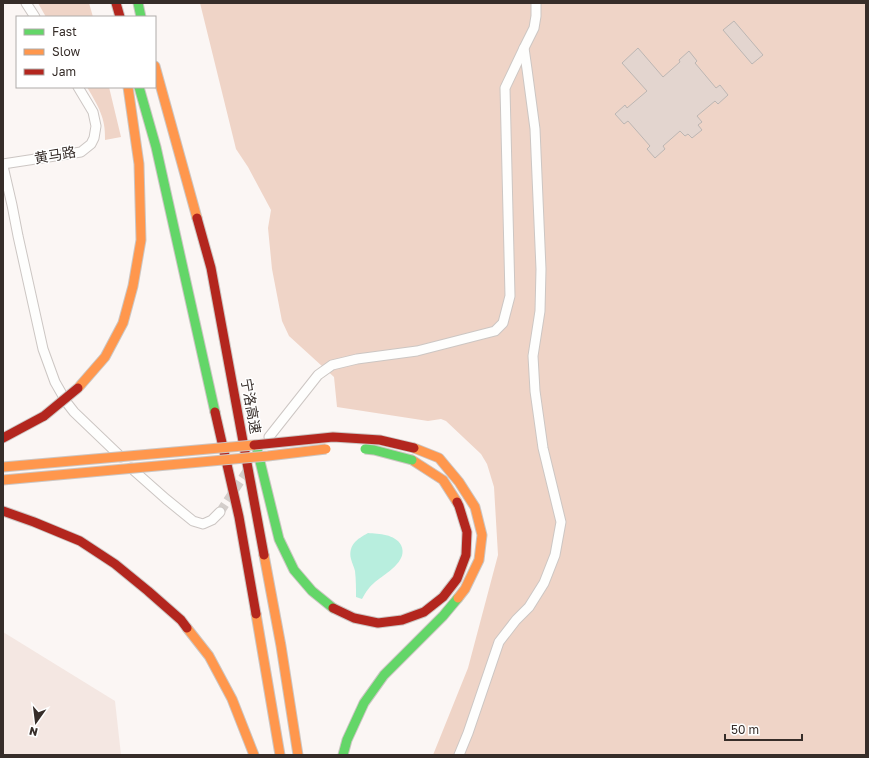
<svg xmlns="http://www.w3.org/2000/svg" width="869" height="758" font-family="'Golos Text','Noto Sans SC',sans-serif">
<rect width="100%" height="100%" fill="#fbf6f4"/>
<path fill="#f4e7e2" d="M3 632 115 701 121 755H3Z"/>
<g fill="#efd4c7">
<path d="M38 3H89L93 17H46Z"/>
<path d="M200 3H866V755H433L468 668 498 555 494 487 487 464 481 454 446 421 441 419 428 421 337 407 334 377 289 336 282 321 272 269 268 228 271 210 248 167 236 149Z"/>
<path d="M87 87H109L121 137 105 140C106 118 98 106 87 87Z"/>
</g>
<path fill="#b8eede" d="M368 533C379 534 395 534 401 545 409 561 385 574 375 582 369 587 366 592 362 599L356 597C356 588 356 580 355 571 354 567 352 563 351 559 348 545 357 539 368 533Z"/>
<g fill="#e3d5cf" stroke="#bcb6b3">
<path d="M734 21 763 55 752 64 723 30Z"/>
<path d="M638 48 663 77 680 62 679 60 689 51 697 61 695 63 716 88 720 85 728 95 718 104 715 101 697 116 702 122 698 125 702 130 692 138 688 134 685 136 680 131 663 146 665 149 655 158 647 149 650 146 628 121 624 124 615 114 625 105 627 108 647 91 622 63Z"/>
</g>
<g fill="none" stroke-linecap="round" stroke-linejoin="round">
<path stroke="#d4cecb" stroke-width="9" stroke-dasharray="9 4.5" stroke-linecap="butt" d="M220 512 249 468"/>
<defs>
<g id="street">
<path d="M26 3 35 17"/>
<path d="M3 164 81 152 91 144 94 138 96 126 93 112 78 87"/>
<path d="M3 166 12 205 18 236 43 349 55 382 67 403 74 412 121 457"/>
<path d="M269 437 318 375 332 365 357 359 417 351 495 331 503 323 510 296 505 88 524 48"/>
<path d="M131 468 166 499 193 521 203 524 212 520 220 512"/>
<path d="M459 755 468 733 499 642 516 620 529 607 544 583 555 555 561 522 543 448 535 391 533 356 540 311 541 269 535 129 527 69 524 48 534 28 536 16V3"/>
</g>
<g id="fast">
<path d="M138 3 141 17"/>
<path d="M139 87 156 147 215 412"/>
<path d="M256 445 279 539 294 570 312 591 333 608"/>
<path d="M343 755 347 740 364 703 384 675 443 616 458 598"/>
</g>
<g id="slow">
<path d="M155 66 197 218"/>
<path d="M78 388 105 357 123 323 133 286 141 240 139 164 128 87"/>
<path d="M414 448 439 458 459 482 475 507 482 535 479 560 465 589 458 598"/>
<path d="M412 460 443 480 457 502"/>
<path d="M264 555 281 646 298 755"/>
<path d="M256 614 280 755"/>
<path d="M187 628 209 656 232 699 254 755"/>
</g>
<g id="jam">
<path d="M116 3 120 17"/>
<path d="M197 218 211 268 264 555"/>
<path d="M215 412 239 517 256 614"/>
<path d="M3 438 44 416"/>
<path d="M3 511 34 522 80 541 115 564 148 591 181 620 187 628"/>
<path d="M333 608 354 618 378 623 402 620 424 612 443 597 457 579 466 555 467 532 459 506 457 502"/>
</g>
</defs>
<use href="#street" stroke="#ccc6c3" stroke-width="11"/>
<use href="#fast" stroke="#ccc6c3" stroke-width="11"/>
<use href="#slow" stroke="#ccc6c3" stroke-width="11"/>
<use href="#jam" stroke="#ccc6c3" stroke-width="11"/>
<use href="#street" stroke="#fefefd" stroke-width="9"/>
<use href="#fast" stroke="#63d668" stroke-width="9"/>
<use href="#slow" stroke="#ff974d" stroke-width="9"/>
<use href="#jam" stroke="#b3261e" stroke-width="9"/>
<defs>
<path id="fast-bridge" d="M365 449 374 450 412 460"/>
<g id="slow-bridge">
<path d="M3 467 254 445"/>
<path d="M3 480 268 456 326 449"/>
</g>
<g id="jam-bridge">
<path d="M44 416 78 388"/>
<path d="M254 445 333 437 380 440 414 448"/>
</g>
</defs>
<use href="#fast-bridge" stroke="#ccc6c3" stroke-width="11" stroke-linecap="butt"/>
<use href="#slow-bridge" stroke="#ccc6c3" stroke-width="11" stroke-linecap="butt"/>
<use href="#jam-bridge" stroke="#ccc6c3" stroke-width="11" stroke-linecap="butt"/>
<use href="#fast-bridge" stroke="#63d668" stroke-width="9"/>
<use href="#slow-bridge" stroke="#ff974d" stroke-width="9"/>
<use href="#jam-bridge" stroke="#b3261e" stroke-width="9"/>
</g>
<g text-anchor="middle" stroke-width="3" stroke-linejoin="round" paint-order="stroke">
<g font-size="14" fill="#362d29" stroke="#fff">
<text transform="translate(55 155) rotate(-10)" y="5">黄马路</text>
<text transform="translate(251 406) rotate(80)" y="5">宁洛高速</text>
</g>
</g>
<rect width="869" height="758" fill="none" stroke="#362d29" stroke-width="8"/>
<rect x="16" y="16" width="140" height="72" fill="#ffffff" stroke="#afaba9"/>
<rect x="24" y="29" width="20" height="6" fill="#63d668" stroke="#afaba9"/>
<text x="52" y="36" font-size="12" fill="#362d29">Fast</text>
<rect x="24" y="49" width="20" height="6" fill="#ff974d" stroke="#afaba9"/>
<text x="52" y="56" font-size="12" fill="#362d29">Slow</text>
<rect x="24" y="69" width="20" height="6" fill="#b3261e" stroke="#afaba9"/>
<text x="52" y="76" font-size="12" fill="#362d29">Jam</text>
<g transform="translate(36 722) rotate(194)" stroke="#ffffff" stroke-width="3" paint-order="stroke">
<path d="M0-3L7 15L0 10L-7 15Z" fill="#362d29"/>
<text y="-6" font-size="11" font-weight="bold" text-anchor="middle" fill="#362d29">N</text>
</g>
<path d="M725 734v6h77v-6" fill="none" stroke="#362d29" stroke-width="2"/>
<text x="731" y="734" font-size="12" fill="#362d29" stroke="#ffffff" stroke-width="3" paint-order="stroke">50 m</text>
</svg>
